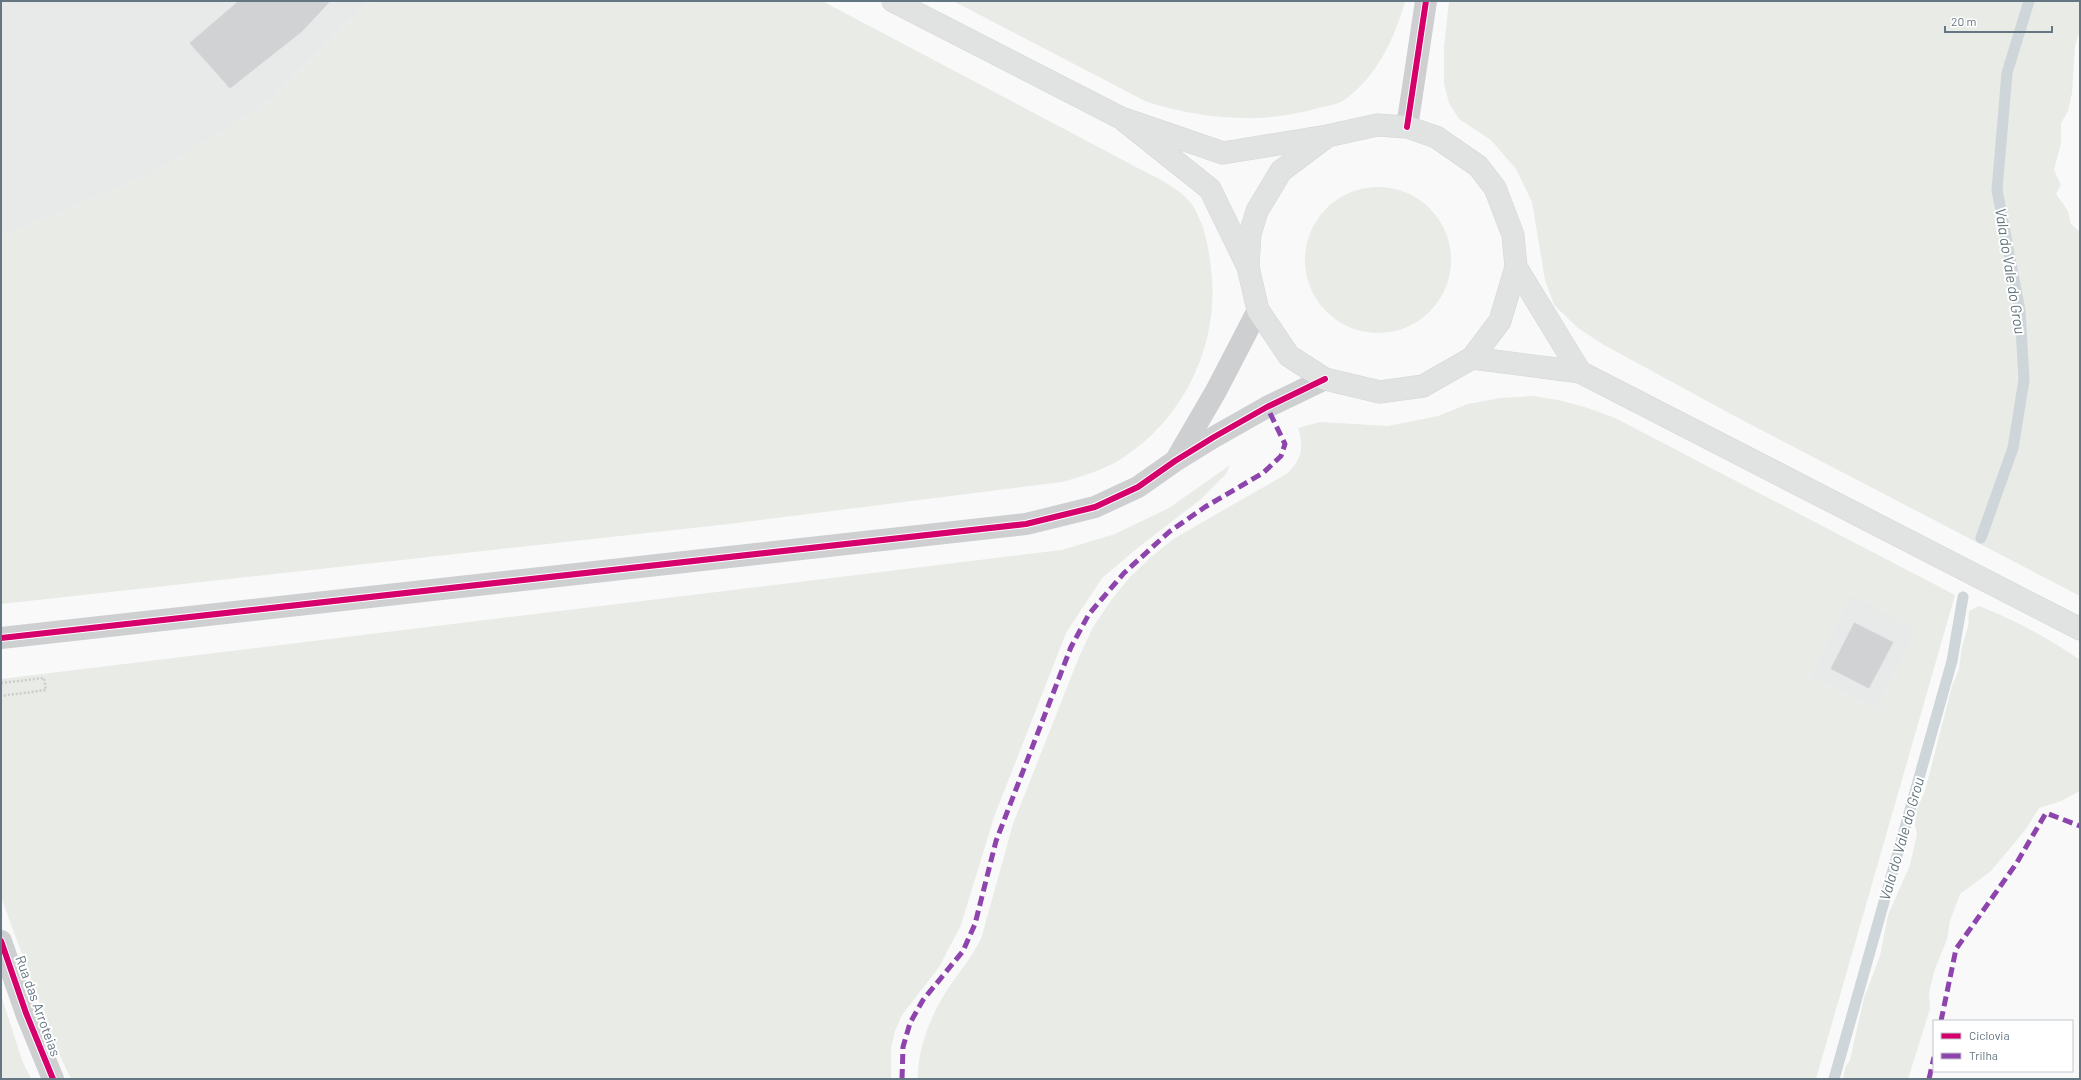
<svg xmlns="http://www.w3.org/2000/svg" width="2081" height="1080" font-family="Barlow,sans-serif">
<rect width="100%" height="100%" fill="#f9f9f9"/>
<g fill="#e8e9e9">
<path d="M1 1H370L261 108 154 173 6 235H1Z"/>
<path d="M1851 594 1918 630 1876 710 1809 676Z"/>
</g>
<g fill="#e8ebe6" fill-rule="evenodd">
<path d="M370 1H822L1136 167C1155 177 1181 188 1193 206 1206 227 1210 255 1212 279 1217 352 1180 424 1116 462 1099 471 1081 477 1062 482L729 524 1 604V235H6L154 173 261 108Z"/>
<path d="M953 1H1405C1395 38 1376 78 1344 100 1337 105 1326 106 1318 108 1261 125 1203 119 1147 102Z"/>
<path d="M1449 1H2080V29L2075 46 2072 93 2068 111 2061 123V143L2054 170 2061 185 2056 194 2068 211 2071 224 2080 232V596L1742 420 1604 345 1578 328 1554 305 1545 280 1532 202 1516 169 1491 140 1459 119 1449 103 1444 83V47Z"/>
<circle cx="1378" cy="260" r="73"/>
<path d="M1533 396C1563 400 1589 407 1617 419L1955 595 1816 1079H918C917 1048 932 1013 949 987 960 971 972 957 981 939L1013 824 1079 657 1093 627 1112 599 1130 577 1151 557 1175 538 1288 473C1302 459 1304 447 1298 428L1320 422 1388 426 1438 416 1468 404 1500 398ZM1851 595 1918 630 1876 710 1809 676Z"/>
<path d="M1230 465 1226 474 1200 500 1140 546 1102 578 1066 633 994 817 961 925 939 967 902 1015 895 1031 891 1048V1079H71L56 1047 1 897V679L1062 550 1115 534 1169 508Z"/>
<path d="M1979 606C2015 620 2048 638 2080 660V791L2061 801 2039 808 2026 829 1991 871 1960 894 1950 921 1947 939 1935 969 1929 992 1930 1009 1908 1079H1843L1845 1068 1850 1060 1864 998 1880 956 1888 915 1910 865 1917 834 1915 825 1917 809 1925 791 1952 686 1959 669 1962 646 1968 627 1969 611Z"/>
<path d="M1 995 22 1060 31 1079H1Z"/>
</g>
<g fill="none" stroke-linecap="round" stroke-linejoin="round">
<g stroke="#ced6d9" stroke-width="11">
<path d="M1981 538 2013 448 2024 380 2020 311 1997 190 2007 73 2029 1"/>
<path d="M1834 1079 1952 661 1963 597"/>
</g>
</g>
<g fill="#d0d2d3" stroke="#e8e8e8">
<path d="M238 1H331L302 32 230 89 189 43Z"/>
<path d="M1854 622 1894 642 1869 689 1830 669Z"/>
</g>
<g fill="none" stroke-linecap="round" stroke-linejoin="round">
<defs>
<g id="major">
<path d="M893 1 1121 118 1223 153 1327 136 1377 125 1407 127 1436 137 1478 166 1495 188 1513 235 1516 267 1500 321 1472 358 1423 386 1380 392 1325 379 1289 356 1258 310 1248 267 1210 189 1121 118"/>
<path d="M1248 266 1250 234 1257 211 1281 171 1325 138"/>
<path d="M1516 267 1580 372"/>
<path d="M1472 358 1580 372 2080 629"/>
</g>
</defs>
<use href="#major" stroke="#d5d6d7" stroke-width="23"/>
<path stroke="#cbcccd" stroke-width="2.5" stroke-dasharray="2 2" stroke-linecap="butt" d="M1 683 44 678 46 690 1 696"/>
<g stroke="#cecfd0" stroke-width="22">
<path d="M1407 127 1426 1"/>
<path d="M1177 458 1216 391 1258 310"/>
<path d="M1 638 1026 524 1095 507 1138 487 1175 461 1214 437 1267 407 1325 379"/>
<path d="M1 941 26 1013 53 1079"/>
</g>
<use href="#major" stroke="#e1e2e2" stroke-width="22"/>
<g stroke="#8e44ad" stroke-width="5" stroke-dasharray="10 5" stroke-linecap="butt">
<path d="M1941 1021 1956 949 2016 864 2046 813 2080 826"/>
<path d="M902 1079 903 1047 910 1023 923 1000 963 951 975 924 996 841 1071 647 1089 614 1124 573 1169 532 1205 507 1263 473 1281 456 1285 444 1267 407"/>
<path d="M1929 1079 1934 1057"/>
</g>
<defs>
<g id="cycleway">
<path d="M1407 127 1426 1"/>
<path d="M1 638 1026 524 1095 507 1138 487 1175 461 1214 437 1267 407 1325 379"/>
<path d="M1 941 26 1013 53 1079"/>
</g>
</defs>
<use href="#cycleway" stroke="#fff" stroke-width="8"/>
<use href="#cycleway" stroke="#d6006c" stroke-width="6"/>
</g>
<g text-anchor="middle" stroke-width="4" stroke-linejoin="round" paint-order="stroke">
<g font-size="14" fill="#657683" stroke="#fff">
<text transform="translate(38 1006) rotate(70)" y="5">Rua das Arroteias</text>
</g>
<g font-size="15" font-style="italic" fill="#60757c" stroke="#fff">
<text transform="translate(2010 271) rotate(81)" y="5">Vala do Vale do Grou</text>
<text transform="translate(1902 839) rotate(-74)" y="5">Vala do Vale do Grou</text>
</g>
</g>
<rect width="2081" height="1080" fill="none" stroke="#657683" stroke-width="4"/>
<rect x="1933" y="1020" width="140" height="52" fill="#ffffff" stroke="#c1c8cd"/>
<rect x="1941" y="1033" width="20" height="6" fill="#d6006c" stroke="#c1c8cd"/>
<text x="1969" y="1040" font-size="12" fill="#657683">Ciclovia</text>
<rect x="1941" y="1053" width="20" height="6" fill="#8e44ad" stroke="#c1c8cd"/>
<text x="1969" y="1060" font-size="12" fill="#657683">Trilha</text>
<path d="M1945 26v6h107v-6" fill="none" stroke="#657683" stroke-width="2"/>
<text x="1951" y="26" font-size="12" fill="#657683" stroke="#ffffff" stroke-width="3" paint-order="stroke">20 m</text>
</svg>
